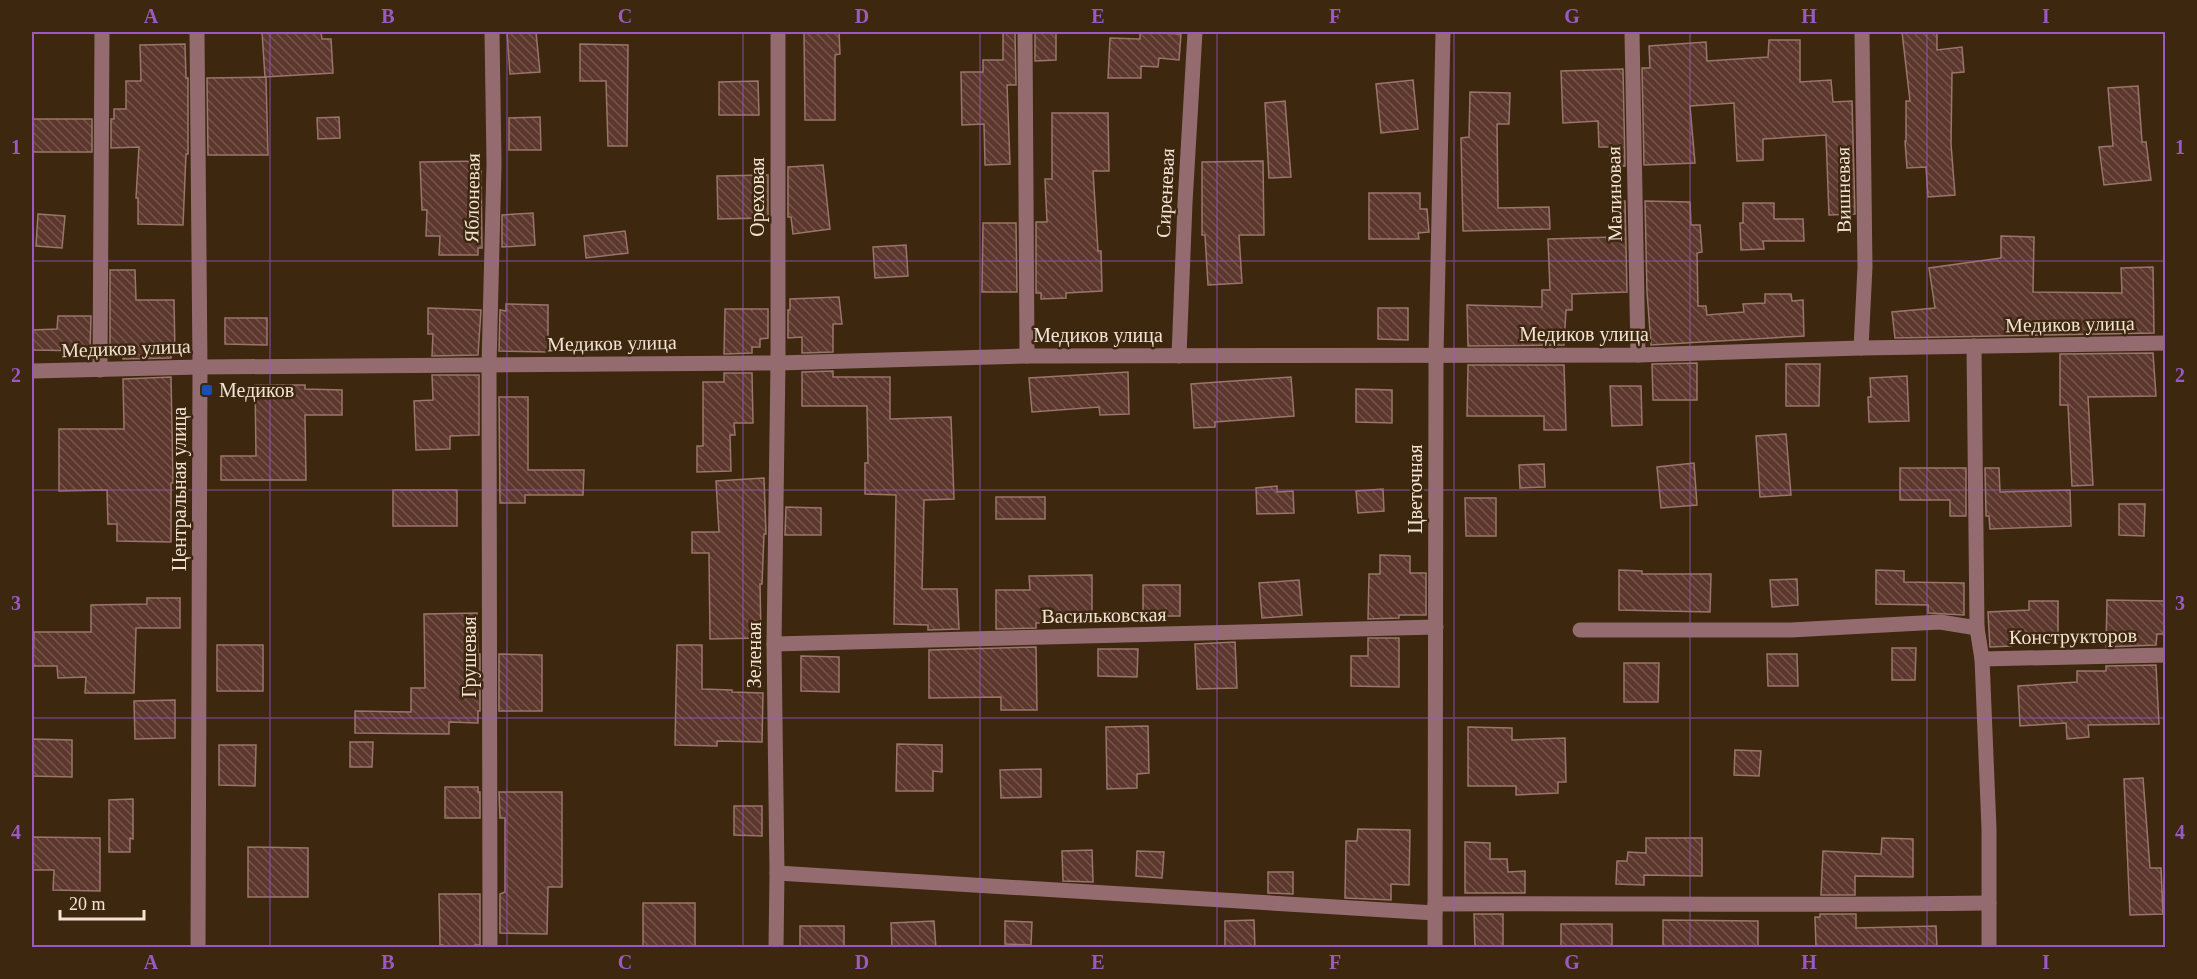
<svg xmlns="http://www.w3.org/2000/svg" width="2197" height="979" font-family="Georgia,serif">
<defs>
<pattern id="building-back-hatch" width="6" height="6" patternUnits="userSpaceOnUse" patternTransform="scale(1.5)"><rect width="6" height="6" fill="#5c372d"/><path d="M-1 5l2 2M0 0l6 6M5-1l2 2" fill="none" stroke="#74544b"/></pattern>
</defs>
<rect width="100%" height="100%" fill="#3d270f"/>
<g fill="url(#building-back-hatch)" stroke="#9a756c" stroke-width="1.5">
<path d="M262 32H321L322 39H331L333 73 265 77Z"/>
<path d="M507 32H536L540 72 510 74Z"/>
<path d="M804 32H839L840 54 835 55V120H805Z"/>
<path d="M1003 32H1015L1016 85H1007L1010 164 985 165 984 124 962 125 961 72H983V60H1003Z"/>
<path d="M1035 32H1056V60L1035 61Z"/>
<path d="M1140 32 1181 34 1179 60 1159 58 1158 67 1141 66V78H1108L1110 38 1140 39Z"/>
<path d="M1902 32H1937V50L1962 47 1964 72 1952 73 1951 144 1955 195 1928 197 1926 167 1907 168 1905 141H1906V101H1910Z"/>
<path d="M1769 40H1800V82L1831 80 1833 102 1852 101 1855 214 1829 215 1826 135 1763 139V160L1737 161 1734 103 1690 106 1695 163 1644 165 1642 68H1650L1649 46 1706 42 1707 61 1768 57Z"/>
<path d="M185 44 186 78H188V154H186L183 225 138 224V198H136L139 147 111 148V119H114V109H126V81H141L140 45Z"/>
<path d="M580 44 628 45 627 146H608L606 81H580Z"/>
<path d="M1623 69 1625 166 1611 167 1610 147H1599L1598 121 1563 123 1561 71Z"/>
<path d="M266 77 268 155H208L207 78Z"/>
<path d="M1413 80 1418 129 1381 133 1376 84Z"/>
<path d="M758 81 759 115H719V82Z"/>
<path d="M2138 86 2142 142H2146L2151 180 2104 185 2099 147 2113 146 2108 88Z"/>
<path d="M1470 92 1510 93 1509 124H1497L1498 208 1549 207 1550 229 1463 231 1461 138 1469 137Z"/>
<path d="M1285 101 1291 177 1269 178 1265 103Z"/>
<path d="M1052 113H1108L1109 171H1093L1098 251H1101L1102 291 1066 293V298L1041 299V293H1036V222H1047L1045 179H1052Z"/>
<path d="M339 117 340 138 318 139 317 118Z"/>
<path d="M540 117 541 150H509V118Z"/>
<rect x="32" y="119" width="60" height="33"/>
<path d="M481 161 482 248H478V255H439L440 236H426L427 210H422L420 162Z"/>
<path d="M1263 161 1264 235H1239L1242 283 1208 285 1205 235H1202V162Z"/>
<path d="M823 165 830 229 793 234 791 217H788V167Z"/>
<path d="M768 175V218L718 219 717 176Z"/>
<path d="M1369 193H1420V209H1427L1429 232 1418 233 1419 239H1369Z"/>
<path d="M1612 201H1625L1627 292 1572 294V310H1566L1564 345 1468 346 1467 305 1542 307V290H1550L1548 239 1614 237Z"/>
<path d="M1645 201 1690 202 1691 225H1700L1702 252 1697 253 1698 306H1706L1707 315 1744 312 1743 304 1765 303V294H1791L1792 301 1803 300 1804 336 1651 345 1647 292Z"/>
<path d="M1743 203H1774V219H1803L1804 241H1763L1764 249 1741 250 1740 223H1743Z"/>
<path d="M533 213 535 245 502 247V215Z"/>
<path d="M38 214 65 216 62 248 36 246Z"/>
<path d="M983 223H1016L1017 292H982Z"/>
<path d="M625 231 628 253 586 258 584 236Z"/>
<path d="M2001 236 2034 237 2033 292 2122 293 2121 268 2153 267 2154 333 1895 338 1892 312 1935 308 1929 268 2001 258Z"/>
<path d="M906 245 908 276 875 278 873 247Z"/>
<path d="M110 270H135L136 300H174L175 355H171V358L123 359V356H110Z"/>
<path d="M839 297 842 324H833V352L802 353V337L788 338V310H790V299Z"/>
<path d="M506 304 548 305V352L499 351 500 310 506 311Z"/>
<path d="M428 308 481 310 478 355 432 356 433 334H428Z"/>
<path d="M1378 308H1408V340L1378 339Z"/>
<path d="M725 309H768V338L760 339V347H752V353L724 354Z"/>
<path d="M58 316H91L90 351 32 350V330L57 329Z"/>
<path d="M225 318H267V345L225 344Z"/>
<path d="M2153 353 2156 396 2088 397 2093 485 2072 486 2068 405H2060V354Z"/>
<path d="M1697 363V400H1653L1652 364Z"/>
<path d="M1786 364H1820L1819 406H1786Z"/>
<path d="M1468 365H1564L1566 430H1544V416H1467Z"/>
<path d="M833 371V377H890V419L951 417 954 499 924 500 922 589H957L959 629 928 630V625L894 624 896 495 865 494V463H868L867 406H802V372Z"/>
<path d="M1128 372 1129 414 1100 415 1099 407 1032 412 1029 378Z"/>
<path d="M724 373H752L753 423H734L735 435H730L731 471 697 472V446H703V382H724Z"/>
<path d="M432 375H479V435L450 436V449L416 450 414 401 433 400Z"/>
<path d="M1907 376 1909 421 1869 422 1868 397H1871L1870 378Z"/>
<path d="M171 377 173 483H171V542L117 541V524H108L107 490 59 491V429H124L123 379Z"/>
<path d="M1291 377 1294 416 1215 422V427L1194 428 1191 384Z"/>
<path d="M255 385H305V389L342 390V415H305L306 480H221V456H256Z"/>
<path d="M1610 386H1641L1642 425 1612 426Z"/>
<path d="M1356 389 1392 390V423L1356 422Z"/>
<path d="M499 397H528V470H584L583 495H525V503H500Z"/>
<path d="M1786 434 1791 495 1760 497 1756 436Z"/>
<path d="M1694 463 1697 505 1661 508 1657 467Z"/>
<path d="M1544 464 1545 487 1520 488 1519 465Z"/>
<path d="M1900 468H1966V516H1950V500H1900Z"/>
<path d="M1985 468H1999L2000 492 2070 490 2071 526 1990 529 1989 516H1986Z"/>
<path d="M764 478 766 534H764L762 584H760L761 638 710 639 709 553H692V532H719L716 481Z"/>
<path d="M1277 486V492L1293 491 1294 513 1257 514 1256 488Z"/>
<path d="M1383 489 1384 511 1358 513 1356 491Z"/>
<rect x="393" y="490" width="64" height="36"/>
<rect x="996" y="497" width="49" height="22"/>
<path d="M1465 498H1496V536H1466Z"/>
<path d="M2119 504H2145L2144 536 2119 535Z"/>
<path d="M786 507 821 508V535H785Z"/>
<path d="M1380 555 1410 556V573H1426V615H1399V618L1368 619 1369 574H1380Z"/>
<path d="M1619 570 1642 571V574H1711L1710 612 1619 610Z"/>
<path d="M1876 570 1904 571V582L1964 583V615L1928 613V605L1876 604Z"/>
<path d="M1092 575V623H1036V628L996 629V590H1030L1029 576Z"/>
<path d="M1797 579 1798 605 1772 607 1770 580Z"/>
<path d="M1299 580 1302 615 1262 618 1259 583Z"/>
<rect x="1143" y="585" width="37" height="31"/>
<path d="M147 598H180V628H136L134 693H85L86 677 58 678 57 666H33L34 632H91V605L147 604Z"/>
<path d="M2107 600 2166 601V634H2157L2156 645 2106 647Z"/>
<path d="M2029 601H2058V640H2012V646L1990 647 1988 612 2029 610Z"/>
<path d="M477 613 478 654H480V711H478V723L449 722V734L355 733V711L411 712V688H425L424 614Z"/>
<path d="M1368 638H1399V687L1351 686V656H1368Z"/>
<path d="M1235 642 1237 688 1197 689 1195 644Z"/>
<rect x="217" y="645" width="46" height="46"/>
<path d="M677 645H702V689L732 690V692L763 693 762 742 717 741V746L675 745Z"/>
<path d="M1036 647 1037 710H1001V697L929 698V650Z"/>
<path d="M1892 648H1916L1915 680H1892Z"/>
<path d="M1098 649H1138L1137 677 1098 676Z"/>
<path d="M499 654 542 655V711H499Z"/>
<path d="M1767 654H1797L1798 686H1768Z"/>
<path d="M801 656 839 657V692L801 691Z"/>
<path d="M1624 663H1659L1658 702H1624Z"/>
<path d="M2156 665 2159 724 2088 725 2089 737 2067 739 2066 723 2020 726 2018 686 2077 682V671H2106V666Z"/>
<path d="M175 700V738L135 739 134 701Z"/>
<path d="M1148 726 1149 773 1137 774V788L1107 789 1106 727Z"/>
<path d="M1468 727 1512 728V740L1565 738 1566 782H1558V793L1516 795V786H1468Z"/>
<path d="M32 739 72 740V777L32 776Z"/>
<path d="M350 742H373L372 767H350Z"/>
<path d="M897 744 942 745V772L933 771V791H896Z"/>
<path d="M219 745H256L255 786 219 785Z"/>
<path d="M1735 750 1761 751 1759 776 1734 775Z"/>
<path d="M1041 769V797L1001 798 1000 770Z"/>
<path d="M2143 778 2150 868H2161L2163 914 2130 915 2124 779Z"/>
<path d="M445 787H478V792H480V818H445Z"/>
<path d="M499 792H562V887H548L547 934 500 933V894L505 892V818H500Z"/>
<path d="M133 799V839L130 838V852H109V800Z"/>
<path d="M734 806H762V836L734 835Z"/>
<path d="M1358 829 1410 830 1409 885 1391 884V900L1345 898 1346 841H1357Z"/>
<path d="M32 837 100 838V891L53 890 54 870H32Z"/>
<path d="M1646 838H1702V876L1644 875V885L1616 884 1617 861H1627L1628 852 1646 853Z"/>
<path d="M1882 838 1913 839V877L1855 876V895H1821L1823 851 1881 854Z"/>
<path d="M1465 842 1490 843V859H1507L1508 872 1525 871V893H1465Z"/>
<path d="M248 847 308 848V897H248Z"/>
<path d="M1092 850 1093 882 1063 881 1062 851Z"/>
<path d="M1137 851 1164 852 1162 878 1136 876Z"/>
<path d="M1268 872H1293V894L1268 893Z"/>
<path d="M439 894H480V945H475V948H443V945H440Z"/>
<rect x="643" y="903" width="52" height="45"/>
<path d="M1474 914H1503V948H1475Z"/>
<path d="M1820 914H1856V928L1936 926 1937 948H1816L1815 917H1820Z"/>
<path d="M1254 920 1255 948H1225V921Z"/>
<path d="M1663 920 1758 921V948H1663Z"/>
<path d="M934 921 936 948H892L891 923Z"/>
<path d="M1005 921 1032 922 1031 945 1005 944Z"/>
<rect x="1561" y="924" width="51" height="24"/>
<rect x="800" y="926" width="44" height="22"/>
</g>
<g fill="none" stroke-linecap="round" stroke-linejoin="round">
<g stroke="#946b6f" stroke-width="15">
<path d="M197 32 200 367 198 948"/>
<path d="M1025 32 1027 356"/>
<path d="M1632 32 1638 355"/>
<path d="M1974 346 1977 628 1982 659 1989 829V948"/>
<path d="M1861 348 1865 267 1862 32"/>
<path d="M1179 356 1185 203 1195 32"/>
<path d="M100 370 102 32"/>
<path d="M32 371 200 367 778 363 1027 356 1638 355 1861 348 2166 343"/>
<path d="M1580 630H1791L1940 622 1977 628"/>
<path d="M774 644 1436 627"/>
<path d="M1982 659 2166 655"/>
<path d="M777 873 1435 913"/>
<path d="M1435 904C1620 903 1805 906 1989 903"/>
<path d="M490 948 489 366 494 164 492 32"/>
<path d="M776 948 777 873 774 644 778 363V32"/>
<path d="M1435 948 1436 355 1443 32"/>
</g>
</g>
<path fill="none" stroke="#995ac4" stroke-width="1.5" stroke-opacity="0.55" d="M270 32V948M507 32V948M743 32V948M980 32V948M1217 32V948M1454 32V948M1690 32V948M1927 32V948M32 261H2166M32 490H2166M32 718H2166"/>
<rect fill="#1a4fb4" stroke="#3d270f" stroke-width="2" x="201" y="384" width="12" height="12" rx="3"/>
<g text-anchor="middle" stroke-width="5" stroke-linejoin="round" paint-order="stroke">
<g font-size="20" fill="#f2e3d5" stroke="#3d270f">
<text transform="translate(1843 190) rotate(-91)" y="7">Вишневая</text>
<text transform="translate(1165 193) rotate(-87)" y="7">Сиреневая</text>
<text transform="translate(1614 194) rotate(-91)" y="7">Малиновая</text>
<text transform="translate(757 197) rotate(-90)" y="7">Ореховая</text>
<text transform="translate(472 198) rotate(-89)" y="7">Яблоневая</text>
<text transform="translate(2070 324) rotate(-1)" y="7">Медиков улица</text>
<text x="1584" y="341">Медиков улица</text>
<text x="1098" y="342">Медиков улица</text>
<text transform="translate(612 343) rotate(-1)" y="7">Медиков улица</text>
<text transform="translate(126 348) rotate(-2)" y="7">Медиков улица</text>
<text transform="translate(179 489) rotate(-90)" y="7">Центральная улица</text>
<text transform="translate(1415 489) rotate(-90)" y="7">Цветочная</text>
<text transform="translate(1104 615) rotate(-1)" y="7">Васильковская</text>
<text transform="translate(2073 636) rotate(-1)" y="7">Конструкторов</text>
<text transform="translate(754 655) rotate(-90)" y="7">Зеленая</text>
<text transform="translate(469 657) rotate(-90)" y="7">Грушевая</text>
</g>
<g font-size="20" fill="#f2e3d5" stroke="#3d270f" text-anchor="start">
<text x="219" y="397">Медиков</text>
</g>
</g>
<rect width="2197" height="979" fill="none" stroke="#3d270f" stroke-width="66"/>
<path d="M60 910v9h84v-9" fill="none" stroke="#f2e3d5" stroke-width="3"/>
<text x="69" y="910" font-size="18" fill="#f2e3d5" stroke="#3d270f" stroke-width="4.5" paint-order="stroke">20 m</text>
<rect x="33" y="33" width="2131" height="913" fill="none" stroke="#995ac4" stroke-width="2"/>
<g font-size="20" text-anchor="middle" font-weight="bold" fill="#995ac4">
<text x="151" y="23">A</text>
<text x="388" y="23">B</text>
<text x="625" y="23">C</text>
<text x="862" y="23">D</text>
<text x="1098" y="23">E</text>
<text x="1335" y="23">F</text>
<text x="1572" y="23">G</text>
<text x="1809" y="23">H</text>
<text x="2046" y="23">I</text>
<text x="16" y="154">1</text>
<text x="2180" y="154">1</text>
<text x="16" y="382">2</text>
<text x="2180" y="382">2</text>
<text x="16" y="610">3</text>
<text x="2180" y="610">3</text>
<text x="16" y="839">4</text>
<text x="2180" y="839">4</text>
<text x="151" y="969">A</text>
<text x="388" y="969">B</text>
<text x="625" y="969">C</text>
<text x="862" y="969">D</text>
<text x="1098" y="969">E</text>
<text x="1335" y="969">F</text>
<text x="1572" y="969">G</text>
<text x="1809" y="969">H</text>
<text x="2046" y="969">I</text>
</g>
</svg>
